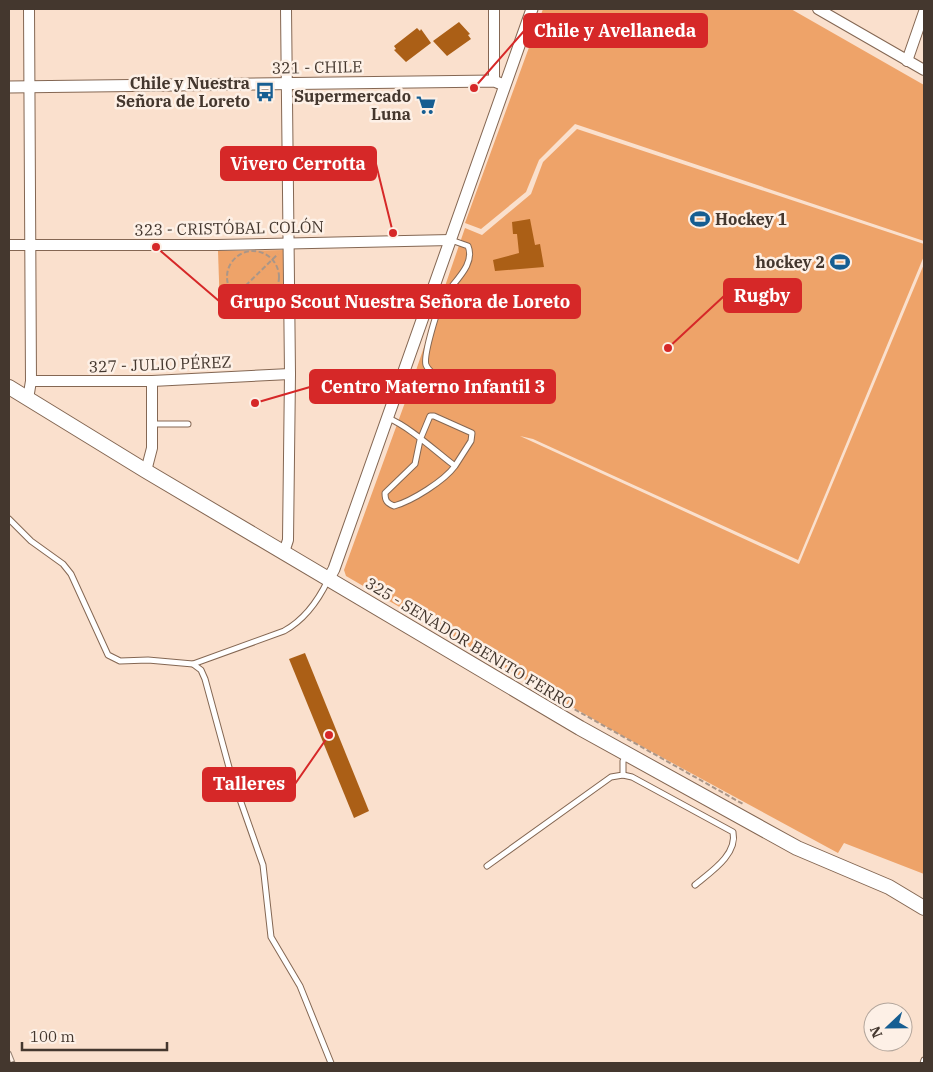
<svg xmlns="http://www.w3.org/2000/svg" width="933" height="1072" font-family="'IBM Plex Serif',serif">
<rect width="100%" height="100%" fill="#fae0cd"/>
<g fill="#eea369">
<path d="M543 9H791L924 85V241L575 124 539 160 526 192 481 229 465 223Z"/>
<path d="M577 129 924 244V256L798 560 533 439 520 436 799 564 924 264V874L844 843 838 853 619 734 346 576 344 570 411 386 445 401 412 382 465 228 482 235 531 194 543 162Z"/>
<path d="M284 250 285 309 220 310 218 251Z"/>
</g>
<g fill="#ab5f16">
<path d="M459 22 470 34 468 35 471 39 447 56 433 41Z"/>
<path d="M417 28 420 31 421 29 431 43 406 62 394 50 396 49 394 46Z"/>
<path d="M530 219 535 245 540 244 544 267 495 271 493 260 519 253 517 234H513L512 222Z"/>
<path d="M305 653 369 811 354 818 289 659Z"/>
</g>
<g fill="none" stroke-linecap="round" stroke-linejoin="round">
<defs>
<g id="service">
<path d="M437 377C433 373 428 370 426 365 423 356 438 305 444 297 453 282 476 265 468 246L451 240"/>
<path d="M388 418C410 427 435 451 455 466 444 481 412 501 394 506 387 503 385 501 385 493L415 464 420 440 430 416H434L472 433 471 441 455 466"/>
<path d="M153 424H188"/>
<path d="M9 519 31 541 63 564 71 574 108 655 120 661 148 660 193 664 201 670 205 679 230 771 263 865 271 937 300 986 331 1063"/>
<path d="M193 664 284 631C304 620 318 601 328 580"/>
<path d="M623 775 632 777 733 832C738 855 709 873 695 885"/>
<path d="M487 866 611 777 623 775V761L627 755"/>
<path d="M923 1063 924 1060"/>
</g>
<g id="minor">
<path d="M494 9V81"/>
<path d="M818 9 924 70"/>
<path d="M907 61 924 12"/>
<path d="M9 245H217L451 240"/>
<path d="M31 381H152L290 374"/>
<path d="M28 399 31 381 29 9"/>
<path d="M146 471 152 448V381"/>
<path d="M284 552 288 540 290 374 286 9"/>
</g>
<g id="tertiary">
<path d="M9 87 494 81 504 85"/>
<path d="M328 580 334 569 532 9"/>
</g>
<path id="secondary" d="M9 387 146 471 580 728 797 848 889 887 924 908"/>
</defs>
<use href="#service" stroke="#846753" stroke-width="7"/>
<use href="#minor" stroke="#846753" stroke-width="12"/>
<use href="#tertiary" stroke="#846753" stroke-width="13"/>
<use href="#secondary" stroke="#846753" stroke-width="16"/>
<g stroke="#aa9688" stroke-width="2" stroke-dasharray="5 2.5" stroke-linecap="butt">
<circle cx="253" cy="277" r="26"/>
<path d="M235 296 278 254"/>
<path d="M542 691 743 804"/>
</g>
<use href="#service" stroke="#fff" stroke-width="5"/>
<use href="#minor" stroke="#fff" stroke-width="10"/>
<use href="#tertiary" stroke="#fff" stroke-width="11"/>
<use href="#secondary" stroke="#fff" stroke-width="14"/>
<defs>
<path id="rail" d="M9 1053 13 1063"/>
</defs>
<use href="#rail" stroke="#968375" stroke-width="5"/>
<use href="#rail" stroke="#fdf0e6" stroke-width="3" stroke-dasharray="9" stroke-linecap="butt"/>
</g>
<defs>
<symbol id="bus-bare" viewBox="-9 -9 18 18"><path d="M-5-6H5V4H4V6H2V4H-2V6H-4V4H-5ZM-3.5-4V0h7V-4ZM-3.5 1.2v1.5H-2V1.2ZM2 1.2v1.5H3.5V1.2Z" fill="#165e92" stroke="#fdf0e6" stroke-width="2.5" paint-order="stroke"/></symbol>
<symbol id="supermarket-bare" viewBox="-9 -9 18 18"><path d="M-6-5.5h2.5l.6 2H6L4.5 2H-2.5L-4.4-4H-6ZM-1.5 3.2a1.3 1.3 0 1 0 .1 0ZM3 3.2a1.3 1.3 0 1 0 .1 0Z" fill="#165e92" stroke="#fdf0e6" stroke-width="2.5" paint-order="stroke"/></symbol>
<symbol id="stadium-bare" viewBox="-9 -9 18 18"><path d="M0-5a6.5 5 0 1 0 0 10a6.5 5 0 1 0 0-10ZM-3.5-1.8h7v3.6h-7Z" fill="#165e92" stroke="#fdf0e6" stroke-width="2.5" paint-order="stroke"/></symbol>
</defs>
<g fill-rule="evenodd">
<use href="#bus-bare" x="251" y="78" width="28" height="28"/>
<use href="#supermarket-bare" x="412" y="91" width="28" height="28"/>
<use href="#stadium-bare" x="686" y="205" width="28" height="28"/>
<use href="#stadium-bare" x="826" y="248" width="28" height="28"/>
</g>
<g text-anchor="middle" stroke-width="5" stroke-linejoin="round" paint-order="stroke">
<g font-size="16" fill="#44372e" stroke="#fdf0e6">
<text transform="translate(317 67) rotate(-1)" y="6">321 - CHILE</text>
<text transform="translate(229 228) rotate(-1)" y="6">323 - CRISTÓBAL COLÓN</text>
<text transform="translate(160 364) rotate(-2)" y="6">327 - JULIO PÉREZ</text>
<text transform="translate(470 643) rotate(31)" y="6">325 - SENADOR BENITO FERRO</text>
</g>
<g font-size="16" font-weight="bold" fill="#44372e" stroke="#fdf0e6" text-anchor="end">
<text x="250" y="89">Chile y Nuestra<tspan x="250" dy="18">Señora de Loreto</tspan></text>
<text x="411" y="102">Supermercado<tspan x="411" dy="18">Luna</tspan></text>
<text x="715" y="225" text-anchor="start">Hockey 1</text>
<text x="825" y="268">hockey 2</text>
</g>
</g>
<path fill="none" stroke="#d62828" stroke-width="2" d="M474 88L524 31M393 233L376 164M668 348L724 296M156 247L219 301M255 403L310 387M329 735L295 784"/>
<g fill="#d62828" stroke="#fdf0e6" stroke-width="2">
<circle cx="474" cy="88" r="5"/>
<circle cx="393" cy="233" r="5"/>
<circle cx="668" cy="348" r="5"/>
<circle cx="156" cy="247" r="5"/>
<circle cx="255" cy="403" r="5"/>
<circle cx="329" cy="735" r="5"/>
</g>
<g fill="#d62828" stroke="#d62828" stroke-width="2">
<rect x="524" y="14" width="183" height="33" rx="5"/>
<rect x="221" y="147" width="155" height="33" rx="5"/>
<rect x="724" y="279" width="77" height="33" rx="5"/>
<rect x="219" y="285" width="361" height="33" rx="5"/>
<rect x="310" y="370" width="245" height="33" rx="5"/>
<rect x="203" y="768" width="92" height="33" rx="5"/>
</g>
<g font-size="18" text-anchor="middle" font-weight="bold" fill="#fff">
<text x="615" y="37">Chile y Avellaneda</text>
<text x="298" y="170">Vivero Cerrotta</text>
<text x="762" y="302">Rugby</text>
<text x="400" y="308">Grupo Scout Nuestra Señora de Loreto</text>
<text x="433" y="393">Centro Materno Infantil 3</text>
<text x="249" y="790">Talleres</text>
</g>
<rect width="933" height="1072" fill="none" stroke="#44372e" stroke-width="20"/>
<g transform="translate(888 1027) rotate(248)"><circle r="24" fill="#fdf0e6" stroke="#b3a69c"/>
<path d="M0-4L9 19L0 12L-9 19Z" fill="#165e92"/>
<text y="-8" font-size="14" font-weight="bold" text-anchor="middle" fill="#44372e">N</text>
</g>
<path d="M22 1042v8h145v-8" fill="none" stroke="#44372e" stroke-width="2.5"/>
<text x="30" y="1042" font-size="15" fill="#44372e" stroke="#fdf0e6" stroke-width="4" paint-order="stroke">100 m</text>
</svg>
